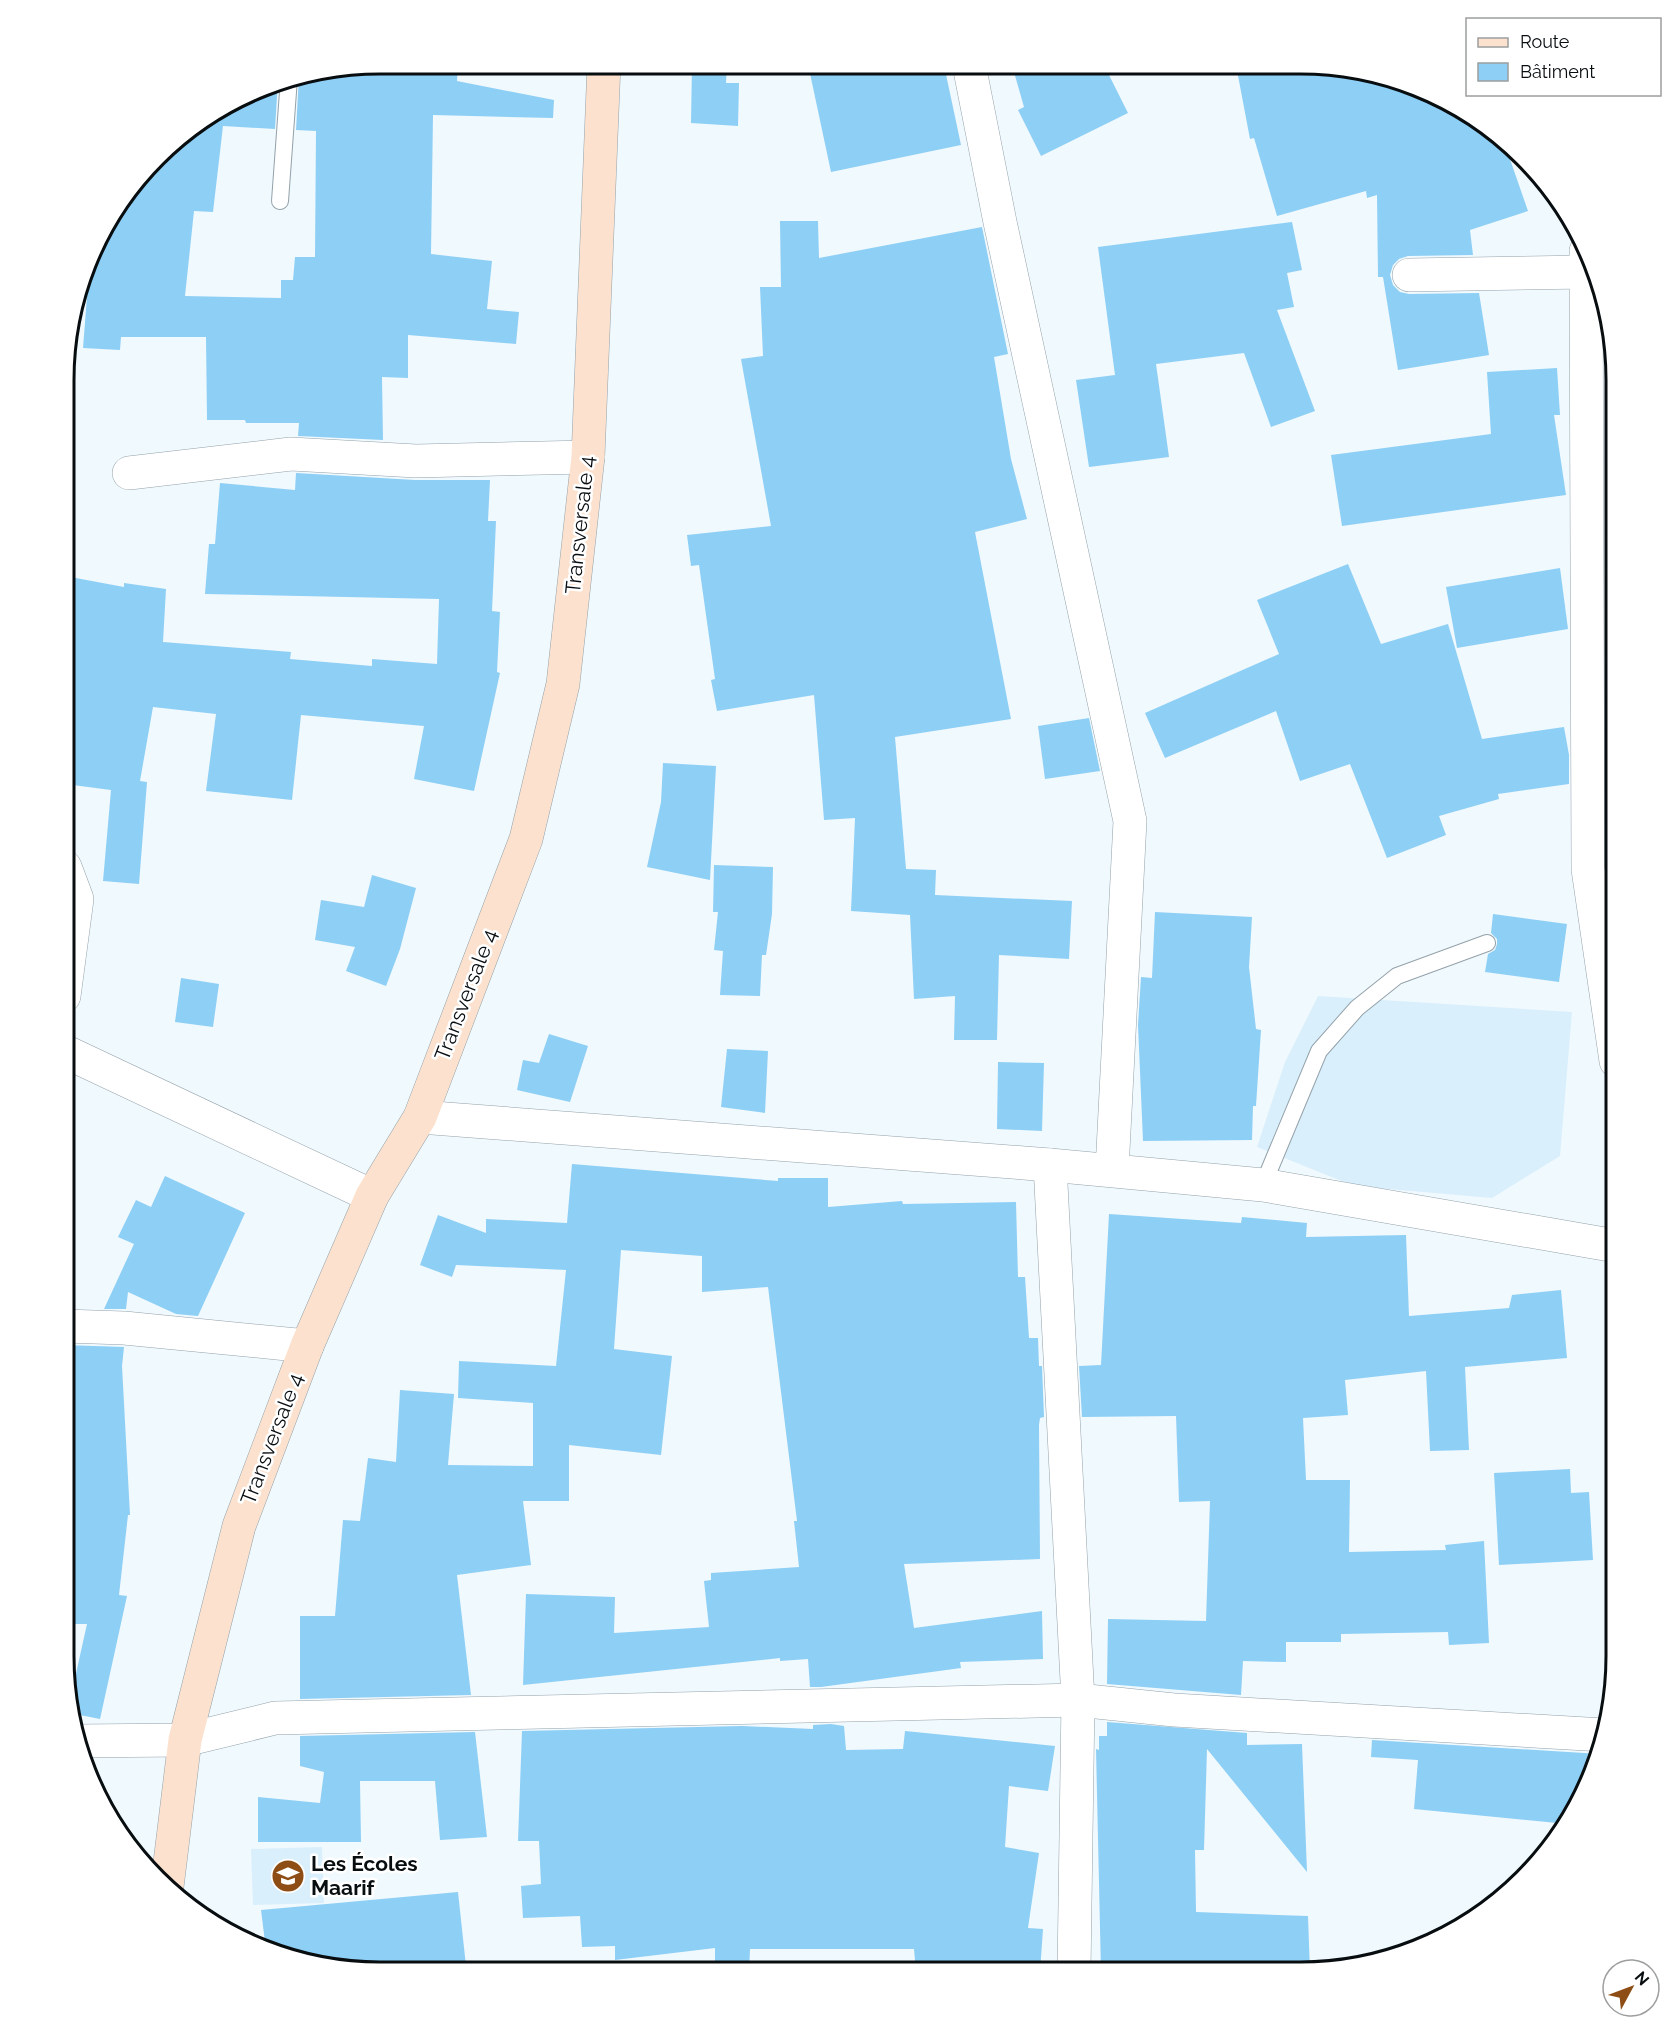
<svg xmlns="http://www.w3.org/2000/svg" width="1679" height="2036" font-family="Raleway,sans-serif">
<rect width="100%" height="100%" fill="#f0f9fe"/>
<g fill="#d9effc">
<path d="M1318 996 1572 1012 1560 1156 1492 1198 1354 1186 1257 1147 1285 1062Z"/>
<path d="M322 1847 324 1903 253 1905 251 1849Z"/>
</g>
<g fill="#8ecff5">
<path d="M380 63H458L457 81 554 100 553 118 433 115 431 254 492 261 487 309 519 312 516 344 408 335V378L382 377 383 440 298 436 299 423H246L245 420H207L206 337H121L120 350 83 348 89 271 105 222 171 141 278 80 275 129 223 126 213 212 194 211 185 296 281 298V280H293L295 257H315L316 131 296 130 299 76Z"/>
<path d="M692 64H727L726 83H739L738 126 691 123Z"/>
<path d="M808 64 944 65 961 145 831 172Z"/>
<path d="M1012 65H1104L1128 113 1041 156 1018 110 1024 107Z"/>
<path d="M1236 65 1341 66 1420 87 1475 117 1504 142 1528 211 1470 230 1473 255 1408 256 1399 259 1393 265 1390 275 1393 285 1400 292 1409 294 1479 293 1489 355 1398 370 1383 277H1378L1377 195 1367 198 1366 191 1277 216 1254 138 1250 139Z"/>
<path d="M780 221H818L819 258 982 227 1008 354 994 357 1011 459 1027 519 975 532 1011 719 895 737 906 869 936 870 935 895 1072 901 1069 959 999 955 997 1040H954L955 996 914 999 910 915 851 911 855 818 824 820 814 695 717 711 711 680 715 679 699 565 691 566 687 535 771 526 741 359 763 356 760 287H781Z"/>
<path d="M1292 222 1302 270 1287 273 1294 307 1277 310 1315 411 1271 427 1244 353 1156 364 1169 457 1089 467 1076 380 1115 375 1098 247Z"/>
<path d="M1557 368 1560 415H1554L1566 495 1342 526 1331 455 1491 434 1487 372Z"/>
<path d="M296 473 415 480H490L488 521H496L492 611 500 612 497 672 500 673 474 791 414 779 424 726 301 715 292 800 206 791 216 714 153 707 140 781 147 782 139 884 103 881 111 790 65 784V576L124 587V583L166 589 163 642 291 652 290 659 372 666V659L437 664 439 599 205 594 209 544H215L220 483 295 490Z"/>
<path d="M1348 564 1381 644 1448 624 1482 739 1564 727 1569 755V784L1498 794 1499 799 1439 816 1446 835 1387 858 1350 764 1300 781 1276 711 1165 758 1145 713 1279 654 1257 600Z"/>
<path d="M1560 568 1568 629 1457 648 1446 587Z"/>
<path d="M1089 718 1100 771 1045 779 1038 726Z"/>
<path d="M663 763 716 766 710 880 647 867 661 802Z"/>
<path d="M714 865 773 867 772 914 766 955H762L760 996 720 995 723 951 714 950 718 912H713Z"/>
<path d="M372 875 416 888 400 949 386 986 346 971 355 947 315 940 321 900 364 907Z"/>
<path d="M1155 912 1252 917 1249 967 1256 1029 1261 1030 1256 1106H1253L1252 1140 1143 1141 1138 1025 1141 977 1152 978Z"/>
<path d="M1493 914 1567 924 1559 982 1485 972 1488 954 1495 950 1497 944V939L1491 933Z"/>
<path d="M181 978 219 984 213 1027 175 1022Z"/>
<path d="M549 1034 588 1046 570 1102 517 1090 523 1060 539 1063Z"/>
<path d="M727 1049 768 1051 765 1113 721 1107Z"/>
<path d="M998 1062 1044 1063 1042 1131 997 1129Z"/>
<path d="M572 1164 778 1181V1178H828V1207L902 1201 903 1204 1016 1202 1018 1277H1025L1029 1338H1038L1039 1366H1042L1044 1417 1040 1418 1039 1425 1040 1559 904 1564 914 1628 1042 1611 1043 1659 960 1662 961 1668 821 1687H810L808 1659 780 1661V1658L523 1685 526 1594 615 1597 614 1633 709 1627 704 1581 711 1580V1573L799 1567 794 1521H797L768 1287 702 1292V1256L621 1250 614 1349 672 1356 661 1455 569 1445V1501H523L531 1565 457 1575 471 1695 300 1699V1616H335L343 1520 360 1521 368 1458 396 1462 400 1390 454 1394 448 1465 533 1466V1403L458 1398 459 1361 556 1366 566 1270 456 1265 452 1277 420 1265 438 1215 486 1233V1219L567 1223Z"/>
<path d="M165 1176 245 1213 198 1316 176 1314 128 1292 126 1309H104L134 1244 118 1237 136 1200 151 1207Z"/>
<path d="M1109 1214 1241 1223 1242 1217 1307 1223 1306 1237 1406 1235 1409 1316 1509 1308 1512 1295 1561 1290 1567 1358 1465 1367 1469 1450 1430 1451 1426 1371 1345 1380 1348 1415 1303 1418 1306 1480H1350L1349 1552 1446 1550 1445 1545 1484 1541 1489 1643 1449 1645 1448 1632 1341 1634V1642H1286V1662L1243 1661 1241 1695 1107 1684 1108 1619 1206 1621 1210 1501 1179 1502 1176 1416 1082 1417 1079 1366 1101 1365Z"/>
<path d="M64 1345 124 1347 122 1366 130 1515H128L119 1595 127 1596 100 1719 70 1713 69 1705 87 1624H63Z"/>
<path d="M1570 1469 1571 1493 1589 1492 1593 1560 1499 1565 1494 1473Z"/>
<path d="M1107 1722 1247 1733V1745L1302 1744 1307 1872 1207 1749 1204 1850H1195L1196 1912 1308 1916 1310 1972H1101L1096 1749 1099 1750V1736H1107Z"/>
<path d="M831 1724 844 1726 846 1750 903 1749 905 1731 1055 1746 1048 1791 1009 1786 1005 1847 1039 1853 1028 1928 1043 1929 1040 1972H916L914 1949H750L749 1972H715V1948L615 1960V1946L582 1947 580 1916 523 1918 521 1886 541 1884 539 1841H518L522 1731 742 1726 813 1729V1725Z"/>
<path d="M475 1732 487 1837 440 1840 435 1781H360L361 1842H258V1797L320 1803 324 1772 300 1766V1736Z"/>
<path d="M1372 1740 1600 1754 1567 1824 1414 1809 1418 1760 1371 1757Z"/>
<path d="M458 1892 466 1966 402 1972H359L278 1956 266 1950 261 1910Z"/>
</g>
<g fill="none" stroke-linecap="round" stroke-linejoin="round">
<defs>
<g id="lane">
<path d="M280 201 289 78"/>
<path d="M1263 1185 1319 1051 1357 1008 1397 976 1487 943"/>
</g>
<g id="street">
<path d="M969 65 1000 222 1130 821 1112 1170"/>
<path d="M1586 251 1588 869 1616 1061"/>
<path d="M1409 275 1586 272"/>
<path d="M129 473 291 454 416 461 588 457"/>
<path d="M64 996 77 899 65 867"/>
<path d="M64 1051 372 1196"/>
<path d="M420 1117 1050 1165 1263 1185 1616 1246"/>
<path d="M1050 1165 1078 1700 1074 1972"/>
<path d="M64 1326 124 1328 307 1346"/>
<path d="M75 1741 185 1740 275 1718 1078 1700 1174 1710 1604 1735"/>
</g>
<path id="secondary" d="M167 1887 185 1740 239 1526 307 1346 372 1196 420 1117 526 839 563 684 588 457 604 64"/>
</defs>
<use href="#lane" stroke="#94a2aa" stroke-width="18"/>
<use href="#street" stroke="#94a2aa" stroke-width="34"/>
<use href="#secondary" stroke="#94a2aa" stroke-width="34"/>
<use href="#lane" stroke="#fff" stroke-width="16"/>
<use href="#street" stroke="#fff" stroke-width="33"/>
<use href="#secondary" stroke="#fce2ce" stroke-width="33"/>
</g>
<defs>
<symbol id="school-disc" viewBox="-11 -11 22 22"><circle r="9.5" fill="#8d4d15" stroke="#fff"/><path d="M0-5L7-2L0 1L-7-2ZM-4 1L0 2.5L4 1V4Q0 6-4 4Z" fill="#fff"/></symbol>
</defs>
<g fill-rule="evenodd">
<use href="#school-disc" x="269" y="1857" width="38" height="38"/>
</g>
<g text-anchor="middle" stroke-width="5" stroke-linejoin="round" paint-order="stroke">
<g font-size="21" fill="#080d10" stroke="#fff">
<text transform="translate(580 525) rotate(-84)" y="7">Transversale 4</text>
<text transform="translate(466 995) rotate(-69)" y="7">Transversale 4</text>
<text transform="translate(272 1439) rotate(-69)" y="7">Transversale 4</text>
</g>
<g font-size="21" font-weight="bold" fill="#080d10" stroke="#fff" text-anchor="start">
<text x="311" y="1871">Les Écoles<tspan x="311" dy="24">Maarif</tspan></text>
</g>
</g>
<path d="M0 0H1679V2036H0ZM380 74H1300A306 306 0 0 1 1606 380V1656A306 306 0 0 1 1300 1962H380A306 306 0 0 1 74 1656V380A306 306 0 0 1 380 74Z" fill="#fff" fill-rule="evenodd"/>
<path fill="none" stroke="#080d10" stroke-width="3" d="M380 74H1300A306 306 0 0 1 1606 380V1656A306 306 0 0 1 1300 1962H380A306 306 0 0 1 74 1656V380A306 306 0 0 1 380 74Z"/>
<rect x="1466" y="18" width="195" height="78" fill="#ffffff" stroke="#9c9e9f" stroke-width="1.5"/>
<rect x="1478" y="38" width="30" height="9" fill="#fce2ce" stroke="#9c9e9f" stroke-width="1.5"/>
<text x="1520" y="48" font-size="18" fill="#080d10">Route</text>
<rect x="1478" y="63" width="30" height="18" fill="#8ecff5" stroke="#9c9e9f" stroke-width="1.5"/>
<text x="1520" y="78" font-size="18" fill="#080d10">Bâtiment</text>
<g transform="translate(1631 1988) rotate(49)"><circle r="28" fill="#ffffff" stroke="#9c9e9f" stroke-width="1.5"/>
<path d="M0-4.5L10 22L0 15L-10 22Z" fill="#8d4d15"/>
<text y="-9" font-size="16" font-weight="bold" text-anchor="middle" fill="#080d10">N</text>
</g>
</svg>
